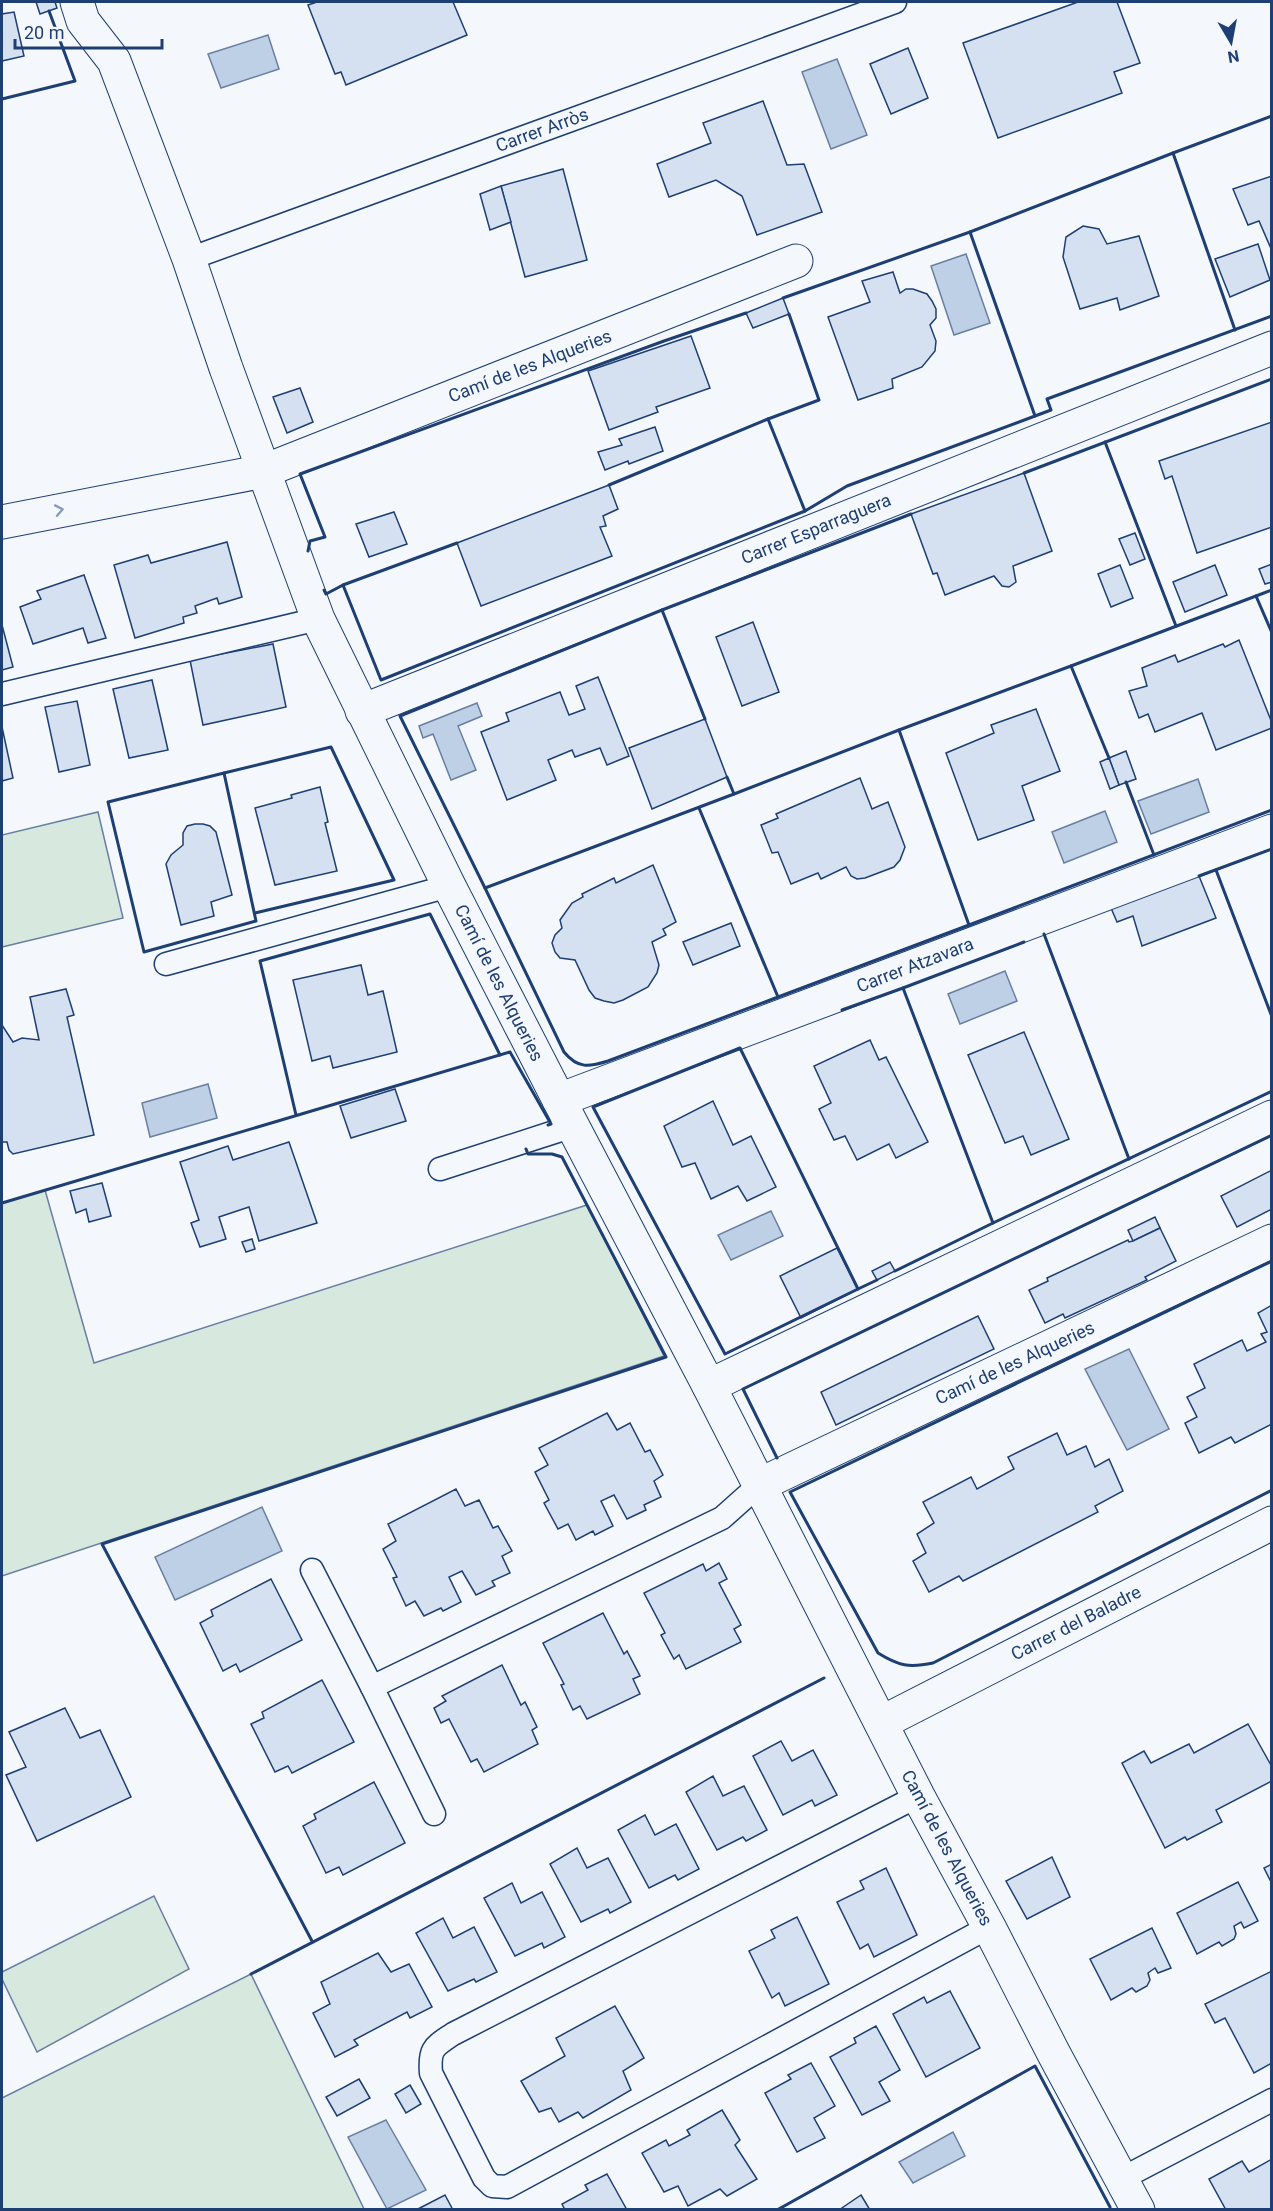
<svg xmlns="http://www.w3.org/2000/svg" width="1273" height="2211" font-family="Roboto,sans-serif">
<rect width="100%" height="100%" fill="#f4f7fb"/>
<g fill="#d7e8df" stroke="#687fa3" stroke-width="1.5">
<path d="M98 812 123 918 2 947V835Z"/>
<path d="M45 1190 94 1363 587 1205 664 1356 2 1576V1203Z"/>
<path d="M154 1896 189 1969 37 2052 2 1979V1972Z"/>
<path d="M251 1974 364 2209H2V2098Z"/>
</g>
<g fill="#bed0e5" stroke="#687fa3" stroke-width="1.5">
<path d="M268 35 279 69 221 88 208 54Z"/>
<path d="M837 59 867 135 831 149 802 72Z"/>
<path d="M966 254 990 323 954 335 931 266Z"/>
<path d="M477 703 482 716 458 726 476 770 451 780 433 734 423 738 419 726Z"/>
<path d="M1198 779 1209 812 1151 834 1138 801Z"/>
<path d="M1105 811 1117 842 1064 863 1052 832Z"/>
<path d="M1005 971 1017 1001 960 1024 948 994Z"/>
<path d="M208 1084 217 1118 150 1137 142 1103Z"/>
<path d="M771 1211 783 1236 731 1260 718 1235Z"/>
<path d="M1129 1349 1169 1429 1127 1450 1085 1369Z"/>
<path d="M262 1507 282 1551 175 1600 155 1557Z"/>
<path d="M386 2120 426 2190 387 2209 348 2137Z"/>
<path d="M953 2132 965 2156 913 2183 899 2162Z"/>
</g>
<g fill="#d5e0f0" stroke="#1d3f73" stroke-width="1.5">
<path d="M36 2H55L57 8 40 14Z"/>
<path d="M317 2H453L467 35 346 85 341 72 335 74 308 5Z"/>
<path d="M1078 2H1117L1140 63 1114 72 1122 93 998 138 963 43Z"/>
<path d="M14 12 24 56 2 61V14Z"/>
<path d="M908 48 928 98 891 114 870 64Z"/>
<path d="M763 101 787 165 804 164 822 212 757 235 742 196 716 180 669 197 657 164 711 143 703 123Z"/>
<path d="M563 169 587 260 525 277 501 186Z"/>
<path d="M1272 176V251L1259 221 1248 225 1233 189Z"/>
<path d="M501 186 511 222 490 230 480 194Z"/>
<path d="M1083 226 1099 229 1107 244 1139 236 1159 296 1120 310 1117 298 1080 309 1063 257 1066 237Z"/>
<path d="M1258 244 1270 280 1230 297 1215 259Z"/>
<path d="M893 272 900 293 906 289H913L927 294 932 301 936 309V318L930 325 936 341 935 351 922 367 892 379 893 388 858 400 828 317 870 302 862 281Z"/>
<path d="M783 298 789 314 753 328 746 313Z"/>
<path d="M691 336 710 388 656 407 658 412 609 430 588 371Z"/>
<path d="M300 388 313 422 287 433 273 397Z"/>
<path d="M1272 422V527L1197 553 1172 476 1165 479 1159 461Z"/>
<path d="M655 427 663 451 629 464 628 461 605 470 598 452 622 445 619 439Z"/>
<path d="M1024 473 1052 551 1013 566 1016 582 1009 587 1002 586 994 576 945 595 937 573 933 574 911 514Z"/>
<path d="M609 485 618 509 603 516 606 526 600 527 612 556 481 606 457 543Z"/>
<path d="M394 512 407 544 369 557 356 524Z"/>
<path d="M1135 533 1145 559 1130 565 1119 539Z"/>
<path d="M227 542 242 597 219 604 217 598 195 606 197 613 183 617 184 623 135 638 114 565 148 555 151 563Z"/>
<path d="M1272 564V582L1265 584 1259 569Z"/>
<path d="M1120 565 1133 598 1111 607 1098 574Z"/>
<path d="M1215 565 1227 595 1185 612 1173 582Z"/>
<path d="M84 575 106 638 88 643 83 628 33 644 20 607 41 599 37 591Z"/>
<path d="M753 622 779 692 742 706 716 637Z"/>
<path d="M2 625 13 667 2 670Z"/>
<path d="M1239 640 1272 723V728L1216 750 1202 713 1155 732 1148 714 1139 718 1129 691 1147 686 1142 668 1175 655 1178 662 1223 644 1225 647Z"/>
<path d="M273 644 286 707 203 725 190 660Z"/>
<path d="M598 677 629 756 607 765 600 748 575 757 572 750 548 760 556 780 507 800 481 732 509 721 506 713 560 692 569 715 585 709 576 686Z"/>
<path d="M152 680 168 750 129 758 113 689Z"/>
<path d="M77 701 90 765 59 772 45 707Z"/>
<path d="M1036 709 1060 771 1022 786 1034 820 978 840 946 753 994 733 991 725Z"/>
<path d="M705 719 727 777 652 809 629 748Z"/>
<path d="M2 727 13 778 2 781Z"/>
<path d="M1126 751 1136 779 1119 785 1109 758Z"/>
<path d="M1109 758 1119 785 1110 789 1100 762Z"/>
<path d="M860 778 872 809 888 802 905 847 900 860 894 867 865 878 857 879 851 876 846 867 821 879 818 873 791 884 778 852 772 853 761 825 778 818 776 814Z"/>
<path d="M320 787 328 822 325 823 337 871 275 885 255 808 292 798 291 795Z"/>
<path d="M195 824H203L210 826 216 832 232 895 211 902 214 916 181 925 166 864 171 855 183 845V833L187 826Z"/>
<path d="M653 865 676 922 663 929 666 935 652 942 659 965 657 973 648 987 623 1000 614 1003 604 1001 595 998 589 990 575 960 560 958 555 952 552 943 555 935 562 928 560 920 572 903 583 897 582 894 614 878 616 883Z"/>
<path d="M1199 876 1216 918 1142 946 1133 916 1117 922 1111 908Z"/>
<path d="M731 923 740 946 693 965 683 942Z"/>
<path d="M361 965 368 995 383 991 397 1052 333 1068 330 1056 312 1061 293 980Z"/>
<path d="M66 989 74 1015 67 1017 94 1135 13 1154 9 1150 7 1142H2V1025L13 1042 22 1038 39 1040 30 997Z"/>
<path d="M1024 1032 1069 1139 1031 1155 1023 1136 1005 1143 968 1055Z"/>
<path d="M870 1040 879 1060 886 1057 928 1142 896 1158 889 1144 857 1160 845 1136 834 1140 819 1109 831 1103 814 1066Z"/>
<path d="M395 1089 406 1121 351 1138 340 1106Z"/>
<path d="M713 1101 733 1145 751 1136 776 1187 747 1201 738 1186 711 1199 695 1163 682 1167 664 1126Z"/>
<path d="M289 1142 317 1223 259 1241 249 1207 219 1217 226 1239 200 1247 191 1223 199 1220 180 1162 228 1146 233 1160Z"/>
<path d="M1272 1170V1209L1237 1227 1221 1196Z"/>
<path d="M102 1183 111 1216 89 1222 86 1209 76 1213 70 1191Z"/>
<path d="M1155 1217 1160 1228 1133 1241 1128 1230Z"/>
<path d="M1160 1228 1176 1261 1145 1277 1147 1280 1065 1318 1063 1314 1045 1323 1029 1290 1048 1281 1047 1278 1128 1240 1129 1242 1133 1241Z"/>
<path d="M252 1239 255 1249 246 1252 242 1242Z"/>
<path d="M837 1248 858 1289 801 1318 780 1276Z"/>
<path d="M890 1262 895 1271 877 1280 872 1271Z"/>
<path d="M1272 1305V1424L1235 1443 1231 1437 1199 1453 1185 1423 1197 1417 1187 1397 1205 1388 1194 1364 1242 1340 1247 1351 1266 1342 1261 1334 1267 1332 1258 1313Z"/>
<path d="M978 1316 994 1349 836 1425 821 1392Z"/>
<path d="M607 1413 617 1430 630 1423 645 1452 650 1450 663 1475 654 1481 661 1497 644 1505 646 1510 627 1519 614 1495 601 1501 613 1526 595 1535 593 1531 576 1540 568 1524 558 1529 544 1503 549 1500 535 1472 548 1465 539 1448Z"/>
<path d="M1057 1433 1067 1455 1086 1446 1095 1467 1109 1459 1123 1491 1095 1506 1098 1512 963 1581 959 1576 929 1592 913 1561 926 1553 917 1534 934 1523 923 1502 971 1477 977 1489 1014 1469 1008 1457Z"/>
<path d="M456 1489 465 1506 479 1500 493 1528 498 1526 512 1551 502 1556 510 1573 492 1581 495 1586 476 1595 462 1571 449 1577 461 1602 443 1611 441 1608 424 1616 415 1601 406 1606 393 1578 397 1577 383 1549 396 1541 388 1524Z"/>
<path d="M719 1563 727 1579 719 1583 741 1625 734 1629 741 1642 686 1669 679 1655 674 1659 661 1635 665 1633 644 1593 703 1564 706 1571Z"/>
<path d="M271 1579 302 1640 240 1672 236 1664 223 1671 200 1623 213 1616 211 1610Z"/>
<path d="M603 1613 624 1654 627 1651 640 1676 633 1679 640 1694 587 1719 580 1706 573 1710 561 1685 564 1684 543 1643Z"/>
<path d="M502 1665 521 1705 525 1702 537 1727 532 1730 538 1744 484 1772 477 1759 471 1762 449 1719 441 1723 434 1708 446 1701 442 1696Z"/>
<path d="M322 1680 354 1742 292 1773 288 1766 275 1772 251 1724 264 1718 262 1712Z"/>
<path d="M65 1708 80 1738 100 1730 131 1797 37 1841 6 1775 26 1767 9 1732Z"/>
<path d="M1248 1724 1272 1767V1781L1216 1810 1222 1822 1187 1840 1185 1837 1165 1848 1122 1763 1144 1751 1151 1763 1189 1744 1194 1753Z"/>
<path d="M781 1741 792 1761 813 1750 837 1795 815 1806 812 1800 783 1815 753 1756Z"/>
<path d="M713 1776 723 1796 744 1786 767 1830 746 1841 743 1837 717 1850 686 1792Z"/>
<path d="M374 1782 405 1843 343 1875 339 1867 326 1873 303 1826 316 1819 314 1814Z"/>
<path d="M645 1815 655 1835 676 1824 699 1869 678 1880 675 1875 649 1888 618 1830Z"/>
<path d="M577 1848 587 1868 608 1858 631 1902 610 1913 608 1909 581 1922 550 1864Z"/>
<path d="M1052 1857 1070 1897 1027 1919 1006 1881Z"/>
<path d="M1272 1864V1884L1264 1868Z"/>
<path d="M886 1868 917 1935 874 1957 868 1944 860 1949 837 1902 864 1889 860 1881Z"/>
<path d="M1238 1882 1258 1921 1244 1928 1241 1922 1234 1926 1236 1934 1234 1939 1222 1946 1219 1942 1197 1954 1177 1913Z"/>
<path d="M512 1883 521 1903 542 1892 565 1937 544 1948 542 1943 515 1956 484 1898Z"/>
<path d="M797 1917 829 1984 785 2006 779 1993 772 1998 749 1951 775 1938 771 1930Z"/>
<path d="M443 1918 453 1938 474 1927 497 1972 476 1982 474 1979 448 1991 416 1933Z"/>
<path d="M1152 1928 1171 1968 1158 1973 1155 1968 1148 1973 1150 1980 1147 1986 1136 1992 1132 1988 1111 2000 1090 1959Z"/>
<path d="M378 1953 391 1972 409 1964 432 2007 410 2018 407 2012 354 2040 358 2045 335 2057 313 2013 330 2004 321 1982Z"/>
<path d="M1272 1971V2063L1254 2073 1225 2018 1215 2023 1205 2004Z"/>
<path d="M950 1991 980 2048 926 2077 893 2014 924 1997 927 2003Z"/>
<path d="M615 2006 644 2058 623 2071 631 2090 583 2118 578 2112 559 2122 551 2108 539 2112 521 2081 565 2056 556 2038Z"/>
<path d="M876 2026 900 2070 879 2082 890 2101 862 2115 830 2057 856 2043 854 2038Z"/>
<path d="M811 2063 835 2106 814 2118 825 2138 797 2152 765 2093 791 2079 788 2075Z"/>
<path d="M359 2079 370 2098 337 2116 326 2097Z"/>
<path d="M410 2085 421 2104 406 2113 395 2094Z"/>
<path d="M722 2110 740 2140 735 2145 757 2179 727 2196 720 2189 688 2206 678 2186 664 2192 642 2153 666 2140 669 2146 690 2135 687 2130Z"/>
<path d="M1272 2159V2210H1226L1209 2179 1242 2161 1249 2172Z"/>
<path d="M607 2174 627 2210H565L562 2204 588 2190 585 2185Z"/>
<path d="M445 2195 453 2210H416Z"/>
<path d="M861 2195 870 2210H839Z"/>
</g>
<g fill="none" stroke-linecap="round" stroke-linejoin="round">
<defs>
<g id="service">
<path d="M189 259 895 2"/>
<path d="M2 694 318 619"/>
<path d="M166 964 449 886"/>
<path d="M440 1169 573 1126"/>
<path d="M312 1570 372 1687"/>
<path d="M918 1796 453 2034C434 2047 429 2048 431 2073L484 2178 492 2186 507 2187 989 1927"/>
<path d="M434 1814 372 1687 722 1518 759 1485"/>
<path d="M1121 2179 1272 2100"/>
</g>
<g id="minor">
<path d="M77 2 83 21 114 61 189 259 226 368 318 619 449 886 559 1100 709 1386 918 1796 989 1927 1054 2054 1138 2210"/>
<path d="M2 522 264 471 796 261"/>
<path d="M362 711 1272 348"/>
<path d="M559 1100 1272 831"/>
<path d="M709 1386 1272 1117"/>
<path d="M759 1485 1272 1241"/>
<path d="M881 1723 1272 1523"/>
</g>
</defs>
<use href="#service" stroke="#1d3f73" stroke-width="25"/>
<use href="#minor" stroke="#1d3f73" stroke-width="35"/>
<use href="#service" stroke="#f4f7fb" stroke-width="22"/>
<use href="#minor" stroke="#f4f7fb" stroke-width="33"/>
<g stroke="#1d3f73" stroke-width="3">
<path d="M2 99 75 81 49 11"/>
<path d="M1173 153 970 232 1035 416 1051 410 1047 399 1272 316"/>
<path d="M783 298 970 232"/>
<path d="M789 314 819 400 768 419 805 511 847 486 1035 416"/>
<path d="M1235 330 1173 153 1272 116"/>
<path d="M1105 442 1176 626"/>
<path d="M1024 473 1272 379"/>
<path d="M609 485 768 419"/>
<path d="M457 543 343 585 381 680 805 511"/>
<path d="M308 551 310 541 325 537 300 474 664 341 746 313"/>
<path d="M324 590 326 594 343 585"/>
<path d="M1256 596 1272 590"/>
<path d="M662 610 911 514"/>
<path d="M1071 666 1256 596 1272 633"/>
<path d="M705 719 662 610 400 716 485 888 734 794 727 777"/>
<path d="M899 730 1071 666 1109 758"/>
<path d="M224 773 256 921 144 952 108 802Z"/>
<path d="M224 773 331 747 394 880 255 913"/>
<path d="M1126 782 1154 855"/>
<path d="M734 794 899 730 969 925 778 997"/>
<path d="M1216 870 1272 1017"/>
<path d="M1199 876 1272 849"/>
<path d="M485 888 564 1052C578 1069 589 1067 608 1061L778 997 699 808"/>
<path d="M969 925 1272 810"/>
<path d="M1044 934 1129 1159"/>
<path d="M903 988 1024 942"/>
<path d="M842 1010 903 988 993 1223 895 1271"/>
<path d="M740 1048 858 1289 725 1354 593 1107Z"/>
<path d="M296 1115 260 961 430 914 500 1055"/>
<path d="M2 1203 510 1052 551 1124 548 1125"/>
<path d="M993 1223 1272 1091"/>
<path d="M1272 1261 790 1492 878 1653C899 1666 909 1668 933 1663L1272 1490"/>
<path d="M858 1289 877 1280"/>
<path d="M777 1458 743 1389 1272 1135"/>
<path d="M312 1941 102 1544 666 1357 562 1157 552 1154H528L526 1149"/>
<path d="M251 1974 824 1678"/>
<path d="M777 2210 1035 2066 1110 2207"/>
</g>
</g>
<defs><path id="oneway-chevron" d="M-2-3.5L2.5 0L-2 3.5" fill="none" stroke-width="1.6" stroke-linecap="round" stroke-linejoin="round" transform="scale(1.5)"/></defs>
<use stroke="#889bb7" href="#oneway-chevron" transform="translate(59 510) rotate(-11)"/>
<g text-anchor="middle" stroke-width="4.5" stroke-linejoin="round" paint-order="stroke">
<g font-size="18" fill="#1d3f73" stroke="#f4f7fb">
<text transform="translate(542 130) rotate(-20)" y="6">Carrer Arròs</text>
<text transform="translate(530 366) rotate(-21)" y="6">Camí de les Alqueries</text>
<text transform="translate(816 529) rotate(-22)" y="6">Carrer Esparraguera</text>
<text transform="translate(915 965) rotate(-21)" y="6">Carrer Atzavara</text>
<text transform="translate(499 983) rotate(63)" y="6">Camí de les Alqueries</text>
<text transform="translate(1015 1363) rotate(-25)" y="6">Camí de les Alqueries</text>
<text transform="translate(1076 1623) rotate(-27)" y="6">Carrer del Baladre</text>
<text transform="translate(947 1848) rotate(62)" y="6">Camí de les Alqueries</text>
</g>
</g>
<rect width="1273" height="2211" fill="none" stroke="#1d3f73" stroke-width="6"/>
<g transform="translate(1231 42) rotate(170)" stroke="#f4f7fb" stroke-width="4.5" paint-order="stroke">
<path d="M0-4.5L10 22L0 15L-10 22Z" fill="#1d3f73"/>
<text y="-9" font-size="16" font-weight="bold" text-anchor="middle" fill="#1d3f73">N</text>
</g>
<path d="M15 39v9h147v-9" fill="none" stroke="#1d3f73" stroke-width="3"/>
<text x="24" y="39" font-size="18" fill="#1d3f73" stroke="#f4f7fb" stroke-width="4.5" paint-order="stroke">20 m</text>
</svg>
